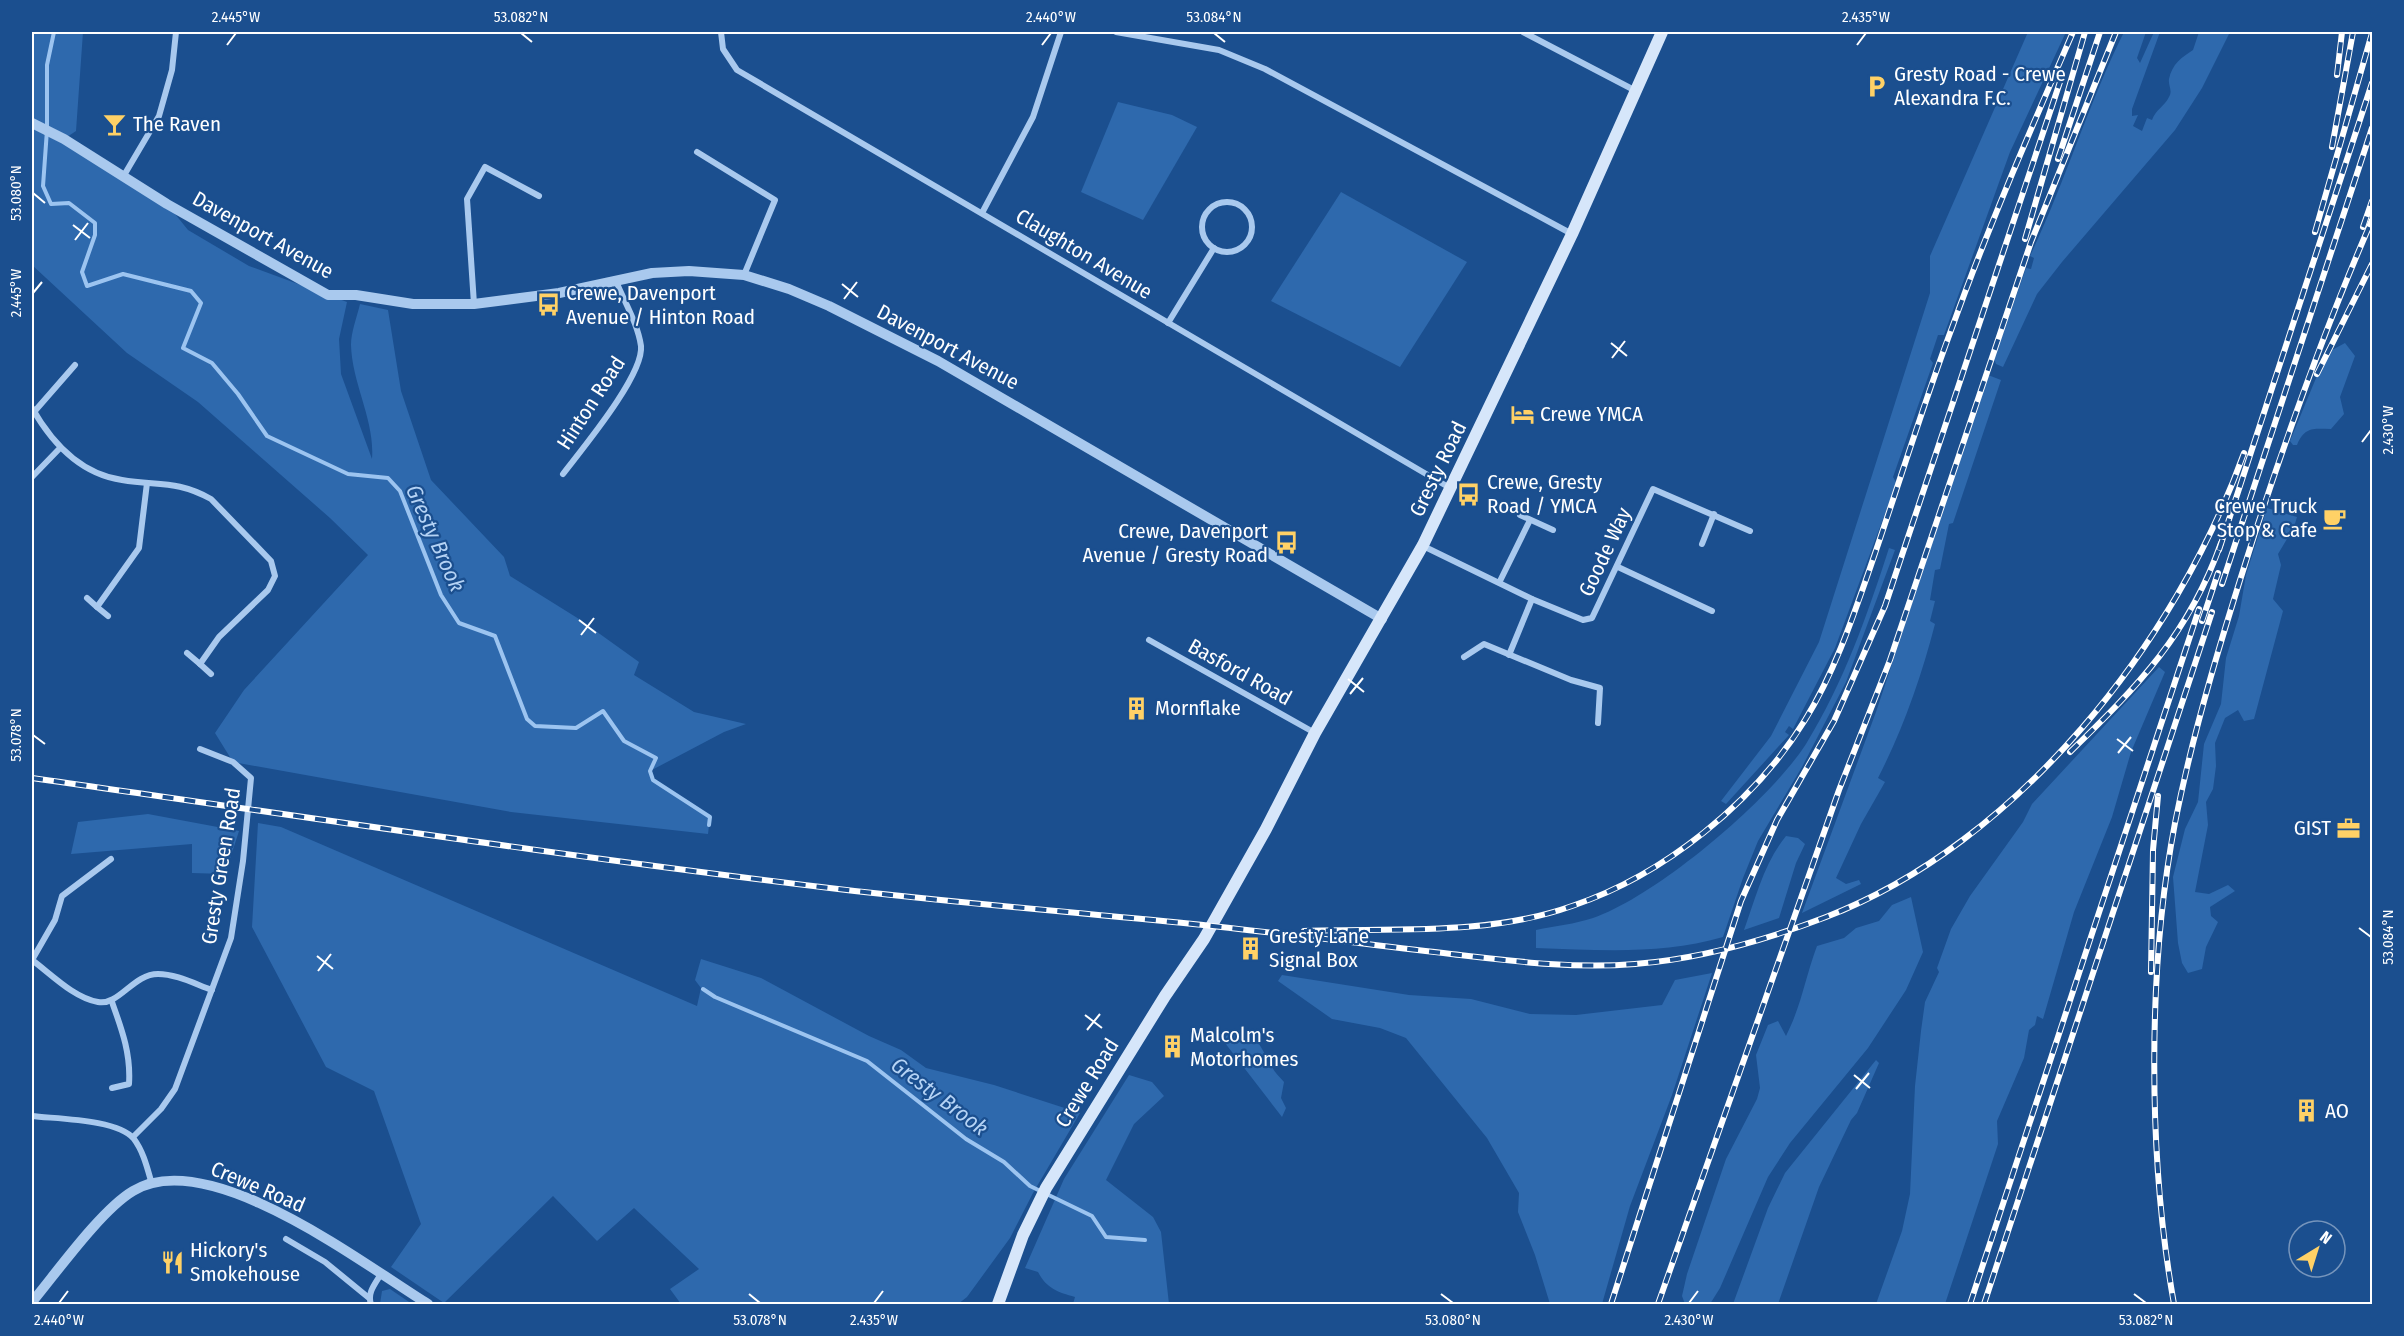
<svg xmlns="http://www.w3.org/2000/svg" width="2404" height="1336" font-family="'Fira Sans Condensed',sans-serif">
<rect width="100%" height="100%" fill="#1b4f8f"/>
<g fill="#2e69ad">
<path d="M32 32H83L76 131 64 139 167 204 188 230 249 266 347 302 339 339 341 374 372 459C375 420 352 384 351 345 351 332 357 317 360 304L388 310 401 391 431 480 504 557 510 576 579 619 639 662 634 675 694 712 746 724 724 732 650 771 653 780 710 817 708 834 511 812 233 762 215 733 244 690 368 555 330 518 198 402 127 353 32 265Z"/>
<path d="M2028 32H2066L2010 152 1944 335H1938L1930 359 1933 363 1893 477 1896 482 1893 492 1835 648 1793 729 1789 726 1785 732 1789 735 1726 804 1721 801 1771 736 1819 642 1930 293V256Z"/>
<path d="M2124 32H2146L2137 58 2140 63 2154 32H2160L2132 109V116L2138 115 2133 126 2142 131 2147 118 2152 120C2156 109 2164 107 2169 97 2173 90 2168 86 2169 79 2172 64 2182 57 2193 50L2199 32H2230L2202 88 2175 130 2062 262 2037 294 2003 367 1996 364 1994 359 2026 268 2031 269 2034 258 2030 256C2065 183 2088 104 2124 32Z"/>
<path d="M1118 102 1172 115 1197 127 1143 220 1081 192Z"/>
<path d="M1341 192 1467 262 1400 367 1271 301Z"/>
<path d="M2345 343 2355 356 2340 397 2344 414 2331 429C2314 429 2305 426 2297 445H2293L2290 441 2321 366 2332 350Z"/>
<path d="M1988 375 2001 380 1953 523 1949 524 1940 569 1935 570 1930 600 1935 601 1930 621 1935 624C1921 678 1903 729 1878 778L1885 782 1861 824 1836 878 1846 884 1859 880 1861 884 1802 913 1876 712Z"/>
<path d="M2267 508 2297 517 2294 527 2278 554 2281 565 2273 599 2283 611 2254 719 2244 721 2238 710 2225 718 2215 743 2216 766 2213 789 2206 802 2208 825 2195 892 2209 894 2228 885 2235 891 2210 907 2211 916 2218 922 2206 947 2202 969 2188 973 2182 963 2178 943 2173 877 2185 829 2198 802 2204 744 2221 704 2226 658 2239 616 2246 575Z"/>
<path d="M1889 548 1895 550 1846 682 1802 767 1758 841 1743 878 1723 937C1662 955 1599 950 1536 948V930C1555 926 1575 924 1593 918 1657 896 1770 800 1806 744 1844 682 1867 616 1889 548Z"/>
<path d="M2159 667 2165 672 2131 752 2112 817 2074 912 2043 1019 2037 1016 2035 1025 2029 1030 2024 1058 1997 1121 1998 1144 1945 1304H1876L1902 1231 1910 1194 1915 1086 1921 1031 1925 1002 1939 972 1937 968 1951 929 1970 896 2023 822 2032 804Z"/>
<path d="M148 814 239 831 225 874 192 873V844L71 854 78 822Z"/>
<path d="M258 823 281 827 697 1006 701 988 695 980 701 959 761 978 869 1036 901 1050 926 1068 994 1085 1080 1113 1033 1193 1010 1238 967 1297 958 1304H681L670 1289 699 1269 634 1208 597 1241 553 1196 444 1303 391 1267 421 1224 374 1091 326 1067 252 927Z"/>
<path d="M1786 836 1798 838 1805 844 1796 863 1779 918 1744 930C1756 897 1764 863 1786 836Z"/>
<path d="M1911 897 1923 952 1906 990 1868 1048 1790 1143 1768 1177 1720 1288 1710 1304H1685L1682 1296 1687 1274 1726 1159 1757 1099 1760 1088 1756 1055 1768 1025 1778 1021 1786 1036C1802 1004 1805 978 1817 946L1844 938 1856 928 1879 921 1892 905Z"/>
<path d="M1712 973 1672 1095 1630 1206 1602 1304H1550L1535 1255 1518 1212 1519 1193 1487 1138 1406 1038 1380 1028 1332 1019 1278 981 1282 975 1409 995 1471 999 1530 1014 1576 1015 1662 1005 1675 980Z"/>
<path d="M1233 1030C1257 1029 1262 1051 1272 1067 1275 1073 1280 1077 1284 1082L1281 1098 1286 1108 1282 1117 1225 1043 1224 1038Z"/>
<path d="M1876 1060 1879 1063 1857 1113 1851 1120 1819 1187 1778 1304H1733L1768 1208 1785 1173Z"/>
<path d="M1129 1075 1152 1082 1164 1096 1134 1124 1106 1180 1153 1217 1161 1232 1169 1304H1073L1075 1297C1058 1292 1047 1289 1038 1272L1025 1268 1064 1179Z"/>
<path d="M390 1289 412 1304H380L382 1291Z"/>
</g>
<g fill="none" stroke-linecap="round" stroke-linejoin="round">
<g stroke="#9cc4f0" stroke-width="4">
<path d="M54 32 47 65V130L43 186 51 204 69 203 95 223V235L82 272 87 286 123 274 191 291 201 303 183 348 212 363 238 394 267 436 348 474 388 478 400 491 441 595 459 623 495 636 527 719 535 726 576 728 603 711 624 741 656 758 650 771 653 780 710 817 709 825"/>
<path d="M703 989 715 997 867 1061 966 1139 1004 1162 1030 1186 1092 1216 1106 1237 1145 1240"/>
</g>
<g stroke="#a9c9ee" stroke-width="6">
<path d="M721 32 723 49 737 70 1450 488"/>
<path d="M1116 32 1219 50 1265 69 1572 234"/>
<path d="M1523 32 1636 91"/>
<path d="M697 152 775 200 744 275"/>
<path d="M123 177 159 116 172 70 176 32"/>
<circle cx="1227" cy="227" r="25"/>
<path d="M982 213 1033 117 1061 32"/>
<path d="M474 304 467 199 485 167 539 196"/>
<path d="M1168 323 1214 248"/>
<path d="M32 408C52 443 80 474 122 480 158 486 177 480 211 499L271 561 275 576 268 590 219 637 200 664 187 653"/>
<path d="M34 412 75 365"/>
<path d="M563 474C582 449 644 375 641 346 638 324 624 301 616 281"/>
<path d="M32 477 60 448"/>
<path d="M1520 515 1553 530"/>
<path d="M1702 544 1714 514"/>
<path d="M1423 546 1532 599 1583 620 1592 618 1653 489 1750 531"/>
<path d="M1618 567 1712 611"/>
<path d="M1500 581 1530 520"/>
<path d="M87 598 97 607"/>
<path d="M108 616 97 607 139 548 147 483"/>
<path d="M1149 640 1315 733"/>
<path d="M1509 655 1532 599"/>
<path d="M1464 657 1484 644 1571 680 1600 688 1598 723"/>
<path d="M200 664 211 674"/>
<path d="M111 859 62 896 55 920 32 960C51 974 74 998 98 1002 119 1006 133 974 158 974 176 974 195 984 212 990"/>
<path d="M112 1002C122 1030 131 1054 129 1084L112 1088"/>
<path d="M32 1116C56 1119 118 1119 134 1139 143 1151 147 1167 151 1181"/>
<path d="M133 1137 161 1109 175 1089 231 938 243 861 251 778 233 762 200 749"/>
<path d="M286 1239 325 1262 369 1298"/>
<path d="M371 1304C367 1293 375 1284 381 1274"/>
</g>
<g stroke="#a9c9ee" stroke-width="10">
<path d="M32 123 64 139 167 204 328 295H356L413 304H474L559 293 652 273 689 271 744 275 789 289 829 306 938 361 1382 619"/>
<path d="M32 1302C57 1272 101 1210 133 1191 209 1145 363 1264 428 1304"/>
</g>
<path stroke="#d6e6fa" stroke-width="12" d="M998 1304 1023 1235 1046 1188 1165 996 1204 939 1266 829 1315 733 1423 545 1572 234 1662 32"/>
<defs>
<g id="rail">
<path d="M2337 75 2342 32"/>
<path d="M2332 147 2353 32"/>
<path d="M2058 159 2100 32"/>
<path d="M2363 227 2372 201"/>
<path d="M2315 232 2372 33"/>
<path d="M2025 239 2085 32"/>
<path d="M2317 374 2372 264"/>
<path d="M2219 550 2372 83"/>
<path d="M2222 584 2372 128"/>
<path d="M2202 621 2218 573"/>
<path d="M2070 752C2138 686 2189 634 2221 543"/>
<path d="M32 778C300 816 568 857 838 889 956 903 1075 912 1193 924 1279 933 1365 944 1451 954 1512 961 1573 969 1635 964 1699 959 1766 940 1826 917 2018 843 2176 643 2244 453"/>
<path d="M1304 931C1392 928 1488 936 1572 906 1664 875 1754 803 1805 720 1834 673 1852 620 1870 568 1898 487 1923 405 1953 325 1989 225 2031 129 2073 32"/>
<path d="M2151 972 2153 850 2158 796"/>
<path d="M1611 1304 1741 901 1777 820 1834 721 1885 606 2061 79"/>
<path d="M1658 1304 1839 790 1890 660 2031 242 2116 32"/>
<path d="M1970 1304 2199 609"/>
<path d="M1984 1304 2212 612"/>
<path d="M2174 1304C2148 1159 2147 969 2175 823 2194 726 2224 630 2254 536 2289 429 2327 323 2372 220"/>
</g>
</defs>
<use href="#rail" stroke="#fff" stroke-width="6"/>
<use href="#rail" stroke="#1b4f8f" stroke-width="4" stroke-dasharray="11" stroke-linecap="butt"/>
</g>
<path fill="none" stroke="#fff" stroke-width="2" d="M521 33 532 42M1214 33 1225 42M227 45 236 33M1042 45 1051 33M1857 45 1866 33M33 193 45 203M73 225 90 238M75 240 88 223M842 284 858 297M33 293 42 282M844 299 857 282M1611 343 1627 356M1612 358 1625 341M2362 442 2371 430M579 620 596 633M581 635 594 618M1348 679 1364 692M1350 694 1363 678M33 735 45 744M2117 739 2133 751M2118 753 2131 737M2359 928 2371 937M317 956 333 969M318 971 331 954M1085 1015 1102 1028M1087 1030 1100 1014M1854 1075 1870 1088M1856 1089 1869 1073M749 1294 760 1303M1441 1294 1453 1303M2134 1294 2146 1303M59 1303 68 1291M874 1303 883 1291M1689 1303 1698 1291"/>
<defs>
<symbol id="parking-bare" viewBox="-9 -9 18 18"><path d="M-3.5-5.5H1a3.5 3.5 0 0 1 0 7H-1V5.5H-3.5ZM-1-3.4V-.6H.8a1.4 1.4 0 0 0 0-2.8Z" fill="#ffd166" stroke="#1b4f8f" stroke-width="2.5" paint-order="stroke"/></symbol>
<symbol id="bar-bare" viewBox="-9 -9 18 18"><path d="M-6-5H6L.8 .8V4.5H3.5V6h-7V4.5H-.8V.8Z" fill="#ffd166" stroke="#1b4f8f" stroke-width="2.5" paint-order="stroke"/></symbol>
<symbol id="bus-bare" viewBox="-9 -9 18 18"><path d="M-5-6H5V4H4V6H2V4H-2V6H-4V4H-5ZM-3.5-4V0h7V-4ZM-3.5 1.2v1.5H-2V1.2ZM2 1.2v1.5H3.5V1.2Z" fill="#ffd166" stroke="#1b4f8f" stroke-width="2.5" paint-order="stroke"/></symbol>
<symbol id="hotel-bare" viewBox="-9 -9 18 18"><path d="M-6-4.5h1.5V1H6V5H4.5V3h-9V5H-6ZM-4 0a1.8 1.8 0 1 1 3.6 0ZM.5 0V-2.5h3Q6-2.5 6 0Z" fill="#ffd166" stroke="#1b4f8f" stroke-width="2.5" paint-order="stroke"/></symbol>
<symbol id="cafe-bare" viewBox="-9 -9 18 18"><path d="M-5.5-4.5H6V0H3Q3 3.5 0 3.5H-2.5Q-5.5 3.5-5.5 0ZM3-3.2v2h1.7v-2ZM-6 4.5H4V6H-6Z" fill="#ffd166" stroke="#1b4f8f" stroke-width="2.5" paint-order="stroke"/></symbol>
<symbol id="building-bare" viewBox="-9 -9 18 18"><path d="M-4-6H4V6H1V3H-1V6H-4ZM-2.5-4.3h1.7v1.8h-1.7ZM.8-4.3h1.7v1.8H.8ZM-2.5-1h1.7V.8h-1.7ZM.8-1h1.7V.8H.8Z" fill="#ffd166" stroke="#1b4f8f" stroke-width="2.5" paint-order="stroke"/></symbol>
<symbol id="office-bare" viewBox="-9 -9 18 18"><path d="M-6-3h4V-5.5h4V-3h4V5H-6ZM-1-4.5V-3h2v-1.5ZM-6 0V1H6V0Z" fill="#ffd166" stroke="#1b4f8f" stroke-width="2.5" paint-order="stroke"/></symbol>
<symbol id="restaurant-bare" viewBox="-9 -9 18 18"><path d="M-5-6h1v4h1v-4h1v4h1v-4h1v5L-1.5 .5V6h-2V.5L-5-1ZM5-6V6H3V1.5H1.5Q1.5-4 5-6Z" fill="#ffd166" stroke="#1b4f8f" stroke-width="2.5" paint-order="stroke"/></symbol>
</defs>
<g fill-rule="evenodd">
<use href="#parking-bare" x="1860" y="70" width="33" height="33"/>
<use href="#bar-bare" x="98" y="108" width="33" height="33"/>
<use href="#bus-bare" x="532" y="288" width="33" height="33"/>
<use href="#hotel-bare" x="1506" y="398" width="33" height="33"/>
<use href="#bus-bare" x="1452" y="478" width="33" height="33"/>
<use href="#cafe-bare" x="2318" y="502" width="33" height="33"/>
<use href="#bus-bare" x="1270" y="526" width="33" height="33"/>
<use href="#building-bare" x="1120" y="692" width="33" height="33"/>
<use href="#office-bare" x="2332" y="812" width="33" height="33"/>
<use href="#building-bare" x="1234" y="932" width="33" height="33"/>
<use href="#building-bare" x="1156" y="1030" width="33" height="33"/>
<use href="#building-bare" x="2290" y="1094" width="33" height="33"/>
<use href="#restaurant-bare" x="156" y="1246" width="33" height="33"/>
</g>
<g text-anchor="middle" stroke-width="4.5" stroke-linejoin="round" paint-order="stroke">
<g font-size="21" fill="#fff" stroke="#1b4f8f" text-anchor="start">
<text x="1894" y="81">Gresty Road - Crewe<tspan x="1894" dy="24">Alexandra F.C.</tspan></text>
<text x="133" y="131">The Raven</text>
<text x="566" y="300">Crewe, Davenport<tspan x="566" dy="24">Avenue / Hinton Road</tspan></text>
<text x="1540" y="421">Crewe YMCA</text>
<text x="1487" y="489">Crewe, Gresty<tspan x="1487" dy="24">Road / YMCA</tspan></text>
<text x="2317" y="513" text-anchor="end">Crewe Truck<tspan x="2317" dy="24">Stop &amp; Cafe</tspan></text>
<text x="1268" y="538" text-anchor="end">Crewe, Davenport<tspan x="1268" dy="24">Avenue / Gresty Road</tspan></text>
<text x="1155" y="715">Mornflake</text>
<text x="2331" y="835" text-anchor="end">GIST</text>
<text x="1269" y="943">Gresty Lane<tspan x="1269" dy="24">Signal Box</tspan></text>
<text x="1190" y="1042">Malcolm's<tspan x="1190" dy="24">Motorhomes</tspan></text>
<text x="2325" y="1118">AO</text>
<text x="190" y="1257">Hickory's<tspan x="190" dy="24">Smokehouse</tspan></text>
</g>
<g font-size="21" fill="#fff" stroke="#1b4f8f">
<text transform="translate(263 235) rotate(29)" y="7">Davenport Avenue</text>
<text transform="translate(1084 254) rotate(31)" y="7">Claughton Avenue</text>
<text transform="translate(948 347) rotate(28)" y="7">Davenport Avenue</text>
<text transform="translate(591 403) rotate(-57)" y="7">Hinton Road</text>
<text transform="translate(1438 469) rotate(-64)" y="7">Gresty Road</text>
<text transform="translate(1605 552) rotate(-65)" y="7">Goode Way</text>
<text transform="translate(1240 672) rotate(29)" y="7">Basford Road</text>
<text transform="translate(221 866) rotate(-81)" y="7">Gresty Green Road</text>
<text transform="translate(1087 1083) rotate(-58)" y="7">Crewe Road</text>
<text transform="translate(258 1187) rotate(23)" y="7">Crewe Road</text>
</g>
<g font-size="22" font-style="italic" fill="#b5d3f5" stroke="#1b4f8f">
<text transform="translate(436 538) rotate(66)" y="8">Gresty Brook</text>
<text transform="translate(940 1096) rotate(37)" y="8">Gresty Brook</text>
</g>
</g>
<rect width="2404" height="1336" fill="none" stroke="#1b4f8f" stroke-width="66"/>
<g transform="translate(2317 1249) rotate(38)"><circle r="28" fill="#1b4f8f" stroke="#7695bc" stroke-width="1.5"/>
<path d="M0-4.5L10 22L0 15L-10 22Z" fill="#ffd166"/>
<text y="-9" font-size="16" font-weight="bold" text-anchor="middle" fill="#ffffff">N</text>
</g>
<rect x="33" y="33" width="2338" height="1270" fill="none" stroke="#fff" stroke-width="2"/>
<g font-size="15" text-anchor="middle" fill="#fff">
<text x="236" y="22">2.445°W</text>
<text x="521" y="22">53.082°N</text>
<text x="1051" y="22">2.440°W</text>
<text x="1214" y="22">53.084°N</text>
<text x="1866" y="22">2.435°W</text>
<text transform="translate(16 193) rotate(-90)" y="5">53.080°N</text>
<text transform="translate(16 293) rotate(-90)" y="5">2.445°W</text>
<text transform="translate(2388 430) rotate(-90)" y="5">2.430°W</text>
<text transform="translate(16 735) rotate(-90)" y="5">53.078°N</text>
<text transform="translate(2388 937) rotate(-90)" y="5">53.084°N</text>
<text x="59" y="1325">2.440°W</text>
<text x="760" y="1325">53.078°N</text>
<text x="874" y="1325">2.435°W</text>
<text x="1453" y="1325">53.080°N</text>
<text x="1689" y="1325">2.430°W</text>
<text x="2146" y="1325">53.082°N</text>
</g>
</svg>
